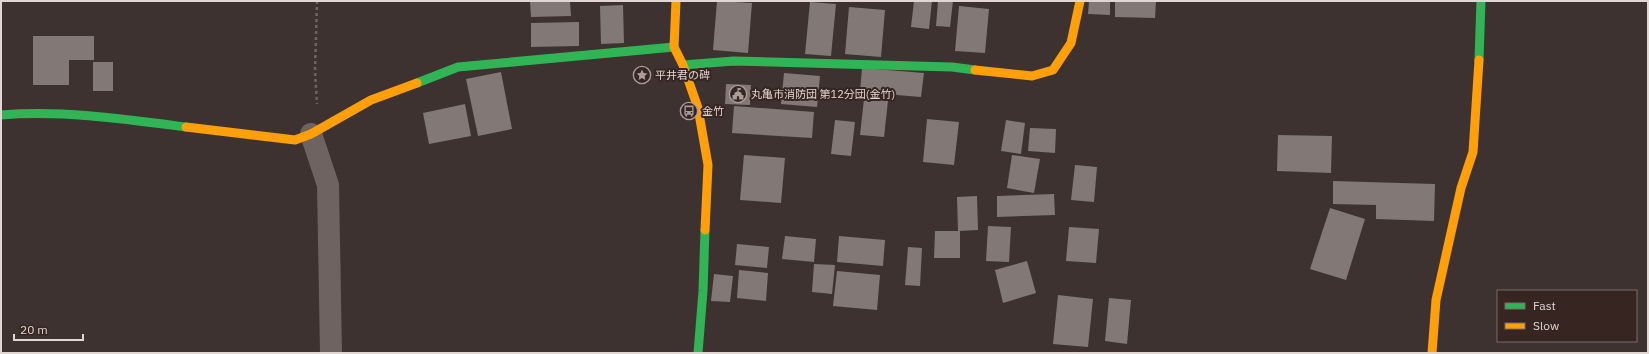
<svg xmlns="http://www.w3.org/2000/svg" width="1649" height="354" font-family="'IBM Plex Sans','Noto Sans JP',sans-serif">
<rect width="100%" height="100%" fill="#3d3230"/>
<g fill="#827876">
<path d="M530 1H570L571 16 531 17Z"/>
<path d="M717 1 752 3 748 53 713 50Z"/>
<path d="M914 1H932L929 29 911 27Z"/>
<path d="M938 1H953L950 27 936 26Z"/>
<path d="M1089 1H1110V15L1088 14Z"/>
<path d="M1115 1H1156L1155 18 1115 17Z"/>
<path d="M810 2 836 4 831 56 805 54Z"/>
<path d="M623 5 624 43 601 44 600 6Z"/>
<path d="M959 6 989 9 985 53 955 51Z"/>
<path d="M849 7 885 10 881 57 845 54Z"/>
<path d="M579 22V46L531 47V23Z"/>
<path d="M33 36H94V60H69V85H33Z"/>
<rect x="93" y="62" width="20" height="29"/>
<path d="M862 68 924 73 921 97 860 92Z"/>
<path d="M501 72 512 129 478 136 466 79Z"/>
<path d="M784 73 820 76 817 107 781 104Z"/>
<path d="M726 84 751 85 750 105 725 104Z"/>
<path d="M864 99 888 101 884 137 860 135Z"/>
<path d="M465 104 471 136 429 144 423 113Z"/>
<path d="M734 106 814 112 812 138 732 133Z"/>
<path d="M927 119 959 122 954 165 923 162Z"/>
<path d="M835 120 855 122 851 156 831 154Z"/>
<path d="M1006 120 1025 123 1021 154 1001 151Z"/>
<path d="M1030 128 1056 129 1055 153 1028 151Z"/>
<path d="M1278 135 1332 136 1331 173 1277 171Z"/>
<path d="M744 155 785 158 781 203 740 200Z"/>
<path d="M1012 155 1040 159 1034 193 1007 188Z"/>
<path d="M1075 165 1097 167 1094 202 1071 200Z"/>
<path d="M1333 181 1435 184 1434 221 1376 219V205L1333 204Z"/>
<path d="M1054 194 1055 215 997 217V196Z"/>
<path d="M977 196 978 230 958 231 957 197Z"/>
<path d="M1330 208 1365 219 1346 280 1310 269Z"/>
<path d="M988 226 1011 227 1009 262 986 261Z"/>
<path d="M1069 227 1099 229 1096 263 1066 261Z"/>
<path d="M935 231H960V258H934Z"/>
<path d="M785 236 816 239 814 262 782 259Z"/>
<path d="M839 236 885 240 883 266 837 262Z"/>
<path d="M737 244 769 247 767 268 735 265Z"/>
<path d="M908 247 922 248 920 286 905 285Z"/>
<path d="M1027 261 1036 293 1003 303 995 270Z"/>
<path d="M814 264 835 265 832 294 812 292Z"/>
<path d="M739 270 768 273 766 301 737 298Z"/>
<path d="M837 271 880 275 877 310 833 306Z"/>
<path d="M714 274 733 276 730 302 711 301Z"/>
<path d="M1058 295 1093 299 1088 347 1053 344Z"/>
<path d="M1109 298 1131 300 1127 344 1105 341Z"/>
</g>
<g fill="none" stroke-linecap="round" stroke-linejoin="round">
<path stroke="#6e6462" stroke-width="2.5" stroke-dasharray="3 3" stroke-linecap="butt" d="M317 1 315 71 317 104"/>
<path stroke="#6f6361" stroke-width="22" d="M311 134 328 185 331 353"/>
<g stroke="#30b455" stroke-width="9">
<path d="M1479 60 1481 1"/>
<path d="M683 65 734 61 952 67 975 70"/>
<path d="M417 83 458 67 674 47"/>
<path d="M1 115C63 110 125 119 186 127"/>
<path d="M698 353 703 291 705 230"/>
</g>
<g stroke="#ff9f0a" stroke-width="9">
<path d="M676 1 674 47 683 65 698 108 708 165 705 230"/>
<path d="M975 70 1032 76 1053 70 1071 43 1080 1"/>
<path d="M186 127 295 140 311 134 371 100 417 83"/>
<path d="M1432 353 1436 300 1461 188 1473 152 1479 60"/>
</g>
</g>
<defs>
<symbol id="sight-ring" viewBox="-11 -11 22 22"><circle r="9.5" fill="#372522" stroke="#a89d9a" stroke-width="1.5"/><path d="M0-6L1.8-2.2L6-1.7L2.9 1.2L3.7 5.4L0 3.3L-3.7 5.4L-2.9 1.2L-6-1.7L-1.8-2.2Z" fill="#a89d9a"/></symbol>
<symbol id="civic-ring" viewBox="-11 -11 22 22"><circle r="9.5" fill="#372522" stroke="#a89d9a" stroke-width="1.5"/><path d="M-.6-6.5H3V-4.5H.6V-3L4-1V1h2V6H-6V1h2V-1L-.6-3ZM-1.2 2.5V6h2.4V2.5Z" fill="#a89d9a"/></symbol>
<symbol id="bus-ring" viewBox="-11 -11 22 22"><circle r="9.5" fill="#372522" stroke="#a89d9a" stroke-width="1.5"/><path d="M-5-6H5V4H4V6H2V4H-2V6H-4V4H-5ZM-3.5-4V0h7V-4ZM-3.5 1.2v1.5H-2V1.2ZM2 1.2v1.5H3.5V1.2Z" fill="#a89d9a"/></symbol>
</defs>
<g fill-rule="evenodd">
<use href="#sight-ring" x="632" y="65" width="20" height="20"/>
<use href="#civic-ring" x="728" y="84" width="20" height="20"/>
<use href="#bus-ring" x="679" y="101" width="20" height="20"/>
</g>
<g text-anchor="middle" stroke-width="4" stroke-linejoin="round" paint-order="stroke">
<g font-size="11" fill="#e2d6d3" stroke="#372522" text-anchor="start">
<text x="655" y="79">平井君の碑</text>
<text x="751" y="98">丸亀市消防団 第12分団(金竹)</text>
<text x="702" y="115">金竹</text>
</g>
</g>
<rect width="1649" height="354" fill="none" stroke="#e2d6d3" stroke-width="4"/>
<rect x="1497" y="290" width="140" height="52" fill="#372522" stroke="#7b6c69"/>
<rect x="1505" y="303" width="20" height="6" fill="#30b455" stroke="#7b6c69"/>
<text x="1533" y="310" font-size="12" fill="#e2d6d3">Fast</text>
<rect x="1505" y="323" width="20" height="6" fill="#ff9f0a" stroke="#7b6c69"/>
<text x="1533" y="330" font-size="12" fill="#e2d6d3">Slow</text>
<path d="M14 334v6h69v-6" fill="none" stroke="#e2d6d3" stroke-width="2"/>
<text x="20" y="334" font-size="12" fill="#e2d6d3" stroke="#372522" stroke-width="3" paint-order="stroke">20 m</text>
</svg>
